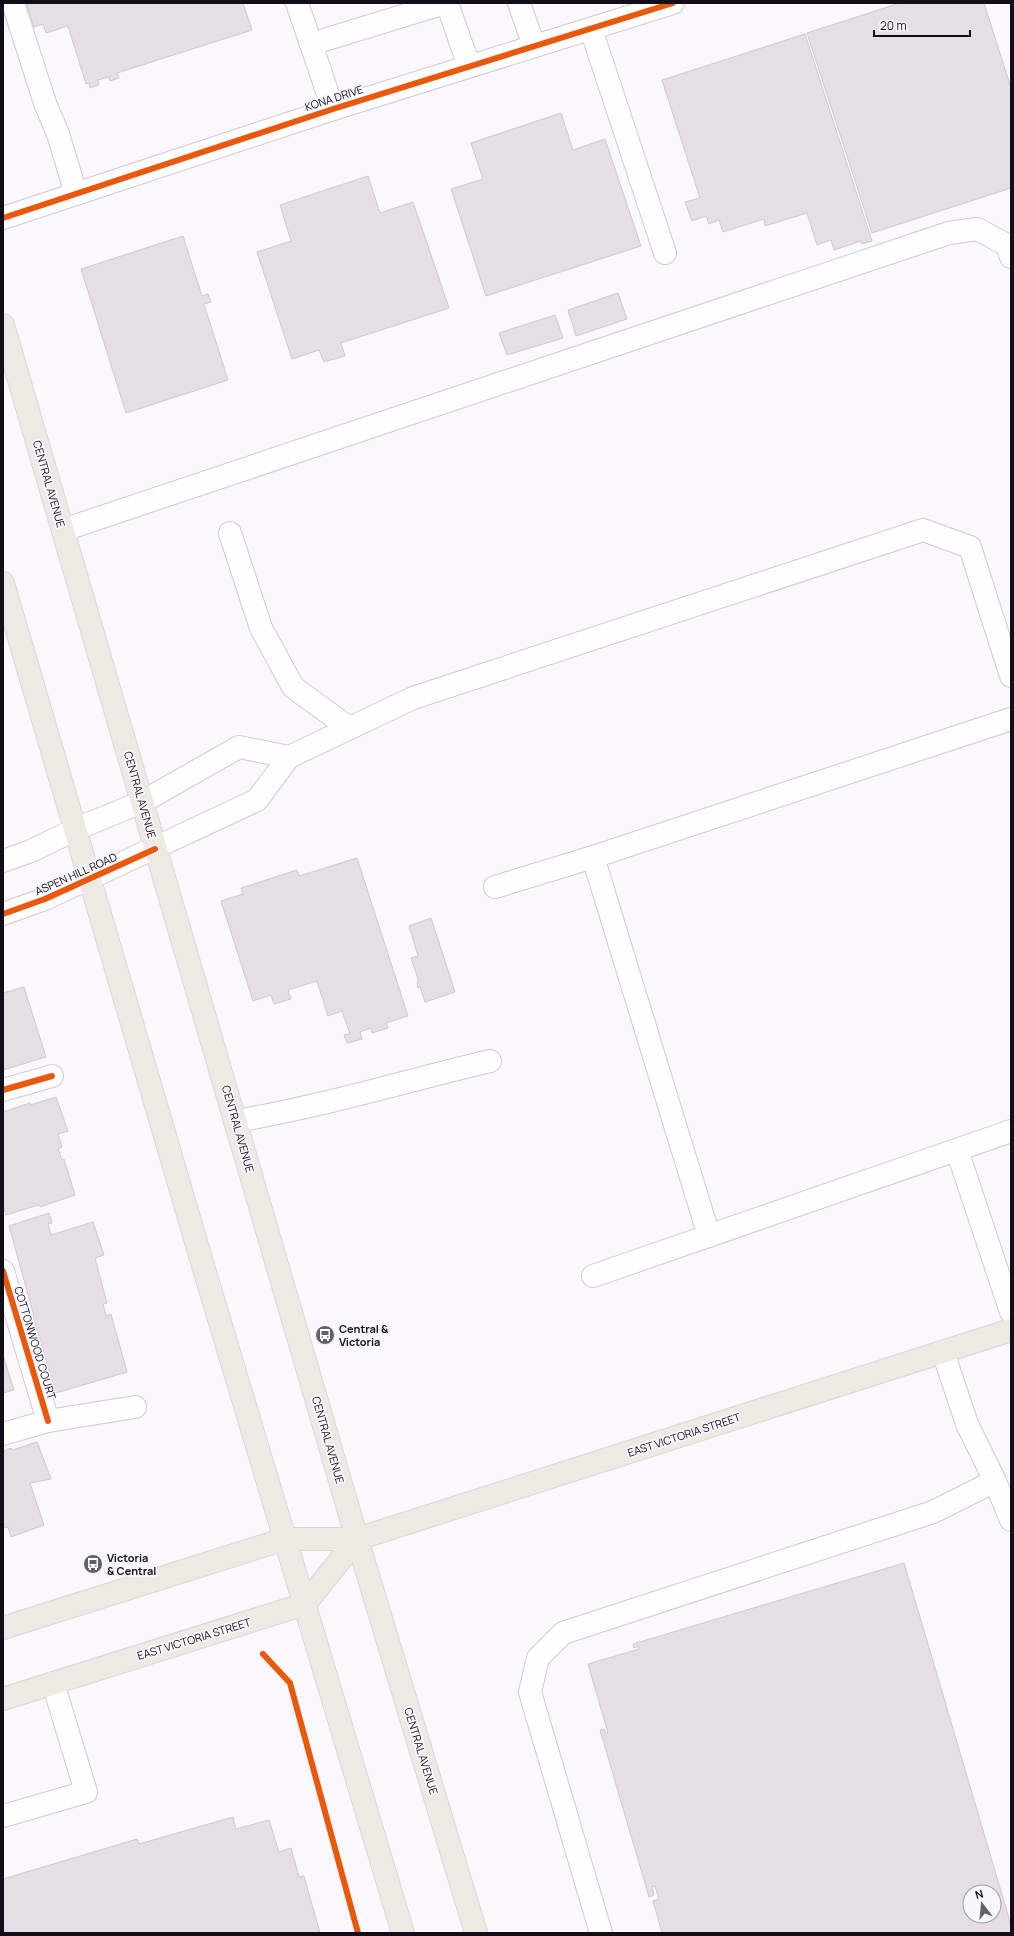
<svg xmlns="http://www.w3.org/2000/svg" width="1014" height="1936" font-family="Manrope,sans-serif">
<rect width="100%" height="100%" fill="#faf8fd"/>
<g fill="#e5dee5" stroke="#cfc8ce" fill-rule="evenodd">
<path d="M26 3H243L252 30 117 73 119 78 110 81 109 77 98 80 99 85 90 88 89 83 86 84 68 26 46 33 43 24 34 27Z"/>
<path d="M900 3H984L1011 88V188L872 233 807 33Z"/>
<path d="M805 34 872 241 862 244 861 241 834 250 831 240 817 245 807 213 765 226 764 219 723 232 719 220 709 224 706 216 692 221 685 202 700 198 662 80Z"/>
<path d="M561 113 573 150 605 139 641 246 486 296 451 189 483 179 471 143Z"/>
<path d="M368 176 380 213 413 202 449 308 341 343 345 356 324 362 319 350 292 359 257 252 291 241 280 205Z"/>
<path d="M183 236 202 296 208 294 211 302 204 304 228 380 126 413 81 269Z"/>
<path d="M618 293 627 319 576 336 568 310Z"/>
<path d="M555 315 563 338 507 355 499 333Z"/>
<path d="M357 858 408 1016 386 1023 388 1028 372 1033 371 1028 360 1032 362 1039 347 1043 344 1035 350 1034 342 1011 328 1016 317 981 288 990 291 999 274 1004 271 995 253 1001 221 901 243 894 241 888 297 870 299 876Z"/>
<path d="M431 918 455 992 425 1002 420 987 418 988 417 983 419 982 411 958 418 956 409 926Z"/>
<path d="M24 987 46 1057 3 1070V993Z"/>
<path d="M56 1097 68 1131 58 1134 62 1147 58 1149 62 1160 64 1159 75 1195 40 1207 39 1205 35 1206 6 1215 3 1206V1112L30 1103V1105Z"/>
<path d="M49 1213 52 1223 48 1224 51 1235 93 1222 104 1255 95 1258 107 1303 103 1304 106 1316 111 1314 127 1372 56 1393 33 1317 34 1316 9 1226Z"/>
<path d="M3 1355 14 1390 3 1393Z"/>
<path d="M37 1442 51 1479 30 1483 44 1525 11 1537 8 1527 3 1528V1451L11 1448 12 1450Z"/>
<path d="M904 1563 1011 1925V1933H662L653 1901 659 1899 655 1886 652 1887 654 1895 649 1897 600 1730 604 1729 606 1733H608L588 1664 639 1649V1646L634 1648 633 1644ZM970 1892H994V1916H970Z"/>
<path d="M233 1817 236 1829 269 1820 279 1852 291 1848 299 1877 304 1876 320 1933H3V1879L137 1839 139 1844Z"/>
</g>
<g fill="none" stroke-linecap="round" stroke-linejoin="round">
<defs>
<g id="minor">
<path d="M13 3 45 103 58 134 76 194"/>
<path d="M297 3 311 44"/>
<path d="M447 3 469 66"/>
<path d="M519 3 534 46"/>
<path d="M591 29 665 253"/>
<path d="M333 109 311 44 445 3"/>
<path d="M3 218 333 109 673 3"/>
<path d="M63 530 949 233 977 229 1007 245 1011 257"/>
<path d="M230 533 261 628 293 687 349 728"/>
<path d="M289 757 413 698 923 530 970 547 1011 676"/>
<path d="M593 857 709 1236"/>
<path d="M3 861 31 851 76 829 142 802 239 747 289 757 257 800 45 899 3 914"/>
<path d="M495 887 593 857 1011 719"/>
<path d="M3 1090 52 1076"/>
<path d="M235 1121C321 1107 405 1081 490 1061"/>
<path d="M957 1150 1011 1312"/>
<path d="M3 1271 48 1421"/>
<path d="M593 1276 1011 1131"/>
<path d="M3 1434 48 1421 135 1407"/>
<path d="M995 1481 1011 1520"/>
<path d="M3 1816 86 1792 53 1683"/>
<path d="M601 1933 530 1692 538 1658 563 1633 933 1512 995 1481 967 1424 943 1352"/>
</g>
<g id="major">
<path d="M3 325 357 1539 476 1933"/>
<path d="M3 583 204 1269 403 1933"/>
<path d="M3 1628 285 1539H357L1011 1330"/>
<path d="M3 1699 305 1604 357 1539"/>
</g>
</defs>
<use href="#minor" stroke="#cdcbd3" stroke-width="24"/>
<use href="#major" stroke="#d7d6d9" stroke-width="24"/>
<use href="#minor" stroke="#fefeff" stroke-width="22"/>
<use href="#major" stroke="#eceae3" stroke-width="22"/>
<defs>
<g id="cycleway">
<path d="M3 218 333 109 673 3"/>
<path d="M3 914 45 899 155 849"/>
<path d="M3 1090 52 1076"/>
<path d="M3 1271 48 1421"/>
<path d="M263 1654 290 1683 358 1933"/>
</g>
</defs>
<use href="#cycleway" stroke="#f9f7fe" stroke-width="8"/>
<use href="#cycleway" stroke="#e8590c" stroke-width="6"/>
</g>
<defs>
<symbol id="bus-disc" viewBox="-11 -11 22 22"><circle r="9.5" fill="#636069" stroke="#f9f7fe"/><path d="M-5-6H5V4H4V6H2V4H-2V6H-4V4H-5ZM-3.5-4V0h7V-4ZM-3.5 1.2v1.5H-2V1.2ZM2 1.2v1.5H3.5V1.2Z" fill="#fff"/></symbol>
</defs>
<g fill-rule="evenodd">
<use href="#bus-disc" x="314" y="1324" width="22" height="22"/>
<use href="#bus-disc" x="82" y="1553" width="22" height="22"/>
</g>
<g text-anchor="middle" stroke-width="3.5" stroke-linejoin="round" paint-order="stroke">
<g font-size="11" fill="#110e19" stroke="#f9f7fe">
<text transform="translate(334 98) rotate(-18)" y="4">KONA DRIVE</text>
<text transform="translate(49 484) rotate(74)" y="4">CENTRAL AVENUE</text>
<text transform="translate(140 795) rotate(74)" y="4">CENTRAL AVENUE</text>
<text transform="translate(76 874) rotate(-24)" y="4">ASPEN HILL ROAD</text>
<text transform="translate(238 1129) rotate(74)" y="4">CENTRAL AVENUE</text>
<text transform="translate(35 1343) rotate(73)" y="4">COTTONWOOD COURT</text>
<text transform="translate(684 1435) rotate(-18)" y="4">EAST VICTORIA STREET</text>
<text transform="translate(328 1440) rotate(74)" y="4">CENTRAL AVENUE</text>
<text transform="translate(194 1639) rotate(-17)" y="4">EAST VICTORIA STREET</text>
<text transform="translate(421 1751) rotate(73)" y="4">CENTRAL AVENUE</text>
</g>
<g font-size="11" font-weight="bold" fill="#110e19" stroke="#f9f7fe" text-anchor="start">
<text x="339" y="1333">Central &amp;<tspan x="339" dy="13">Victoria</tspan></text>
<text x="107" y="1562">Victoria<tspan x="107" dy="13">&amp; Central</tspan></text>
</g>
</g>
<rect width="1014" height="1936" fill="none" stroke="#110e19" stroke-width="8"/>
<g transform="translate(982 1904) rotate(344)"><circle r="19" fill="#f9f7fe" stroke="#9c9aa2"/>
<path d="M0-3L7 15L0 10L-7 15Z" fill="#636069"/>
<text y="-6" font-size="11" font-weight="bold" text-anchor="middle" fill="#110e19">N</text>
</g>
<path d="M874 30v6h96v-6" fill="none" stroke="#110e19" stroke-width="2"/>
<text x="880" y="30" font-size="12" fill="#110e19" stroke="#f9f7fe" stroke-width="3" paint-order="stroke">20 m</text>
</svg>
